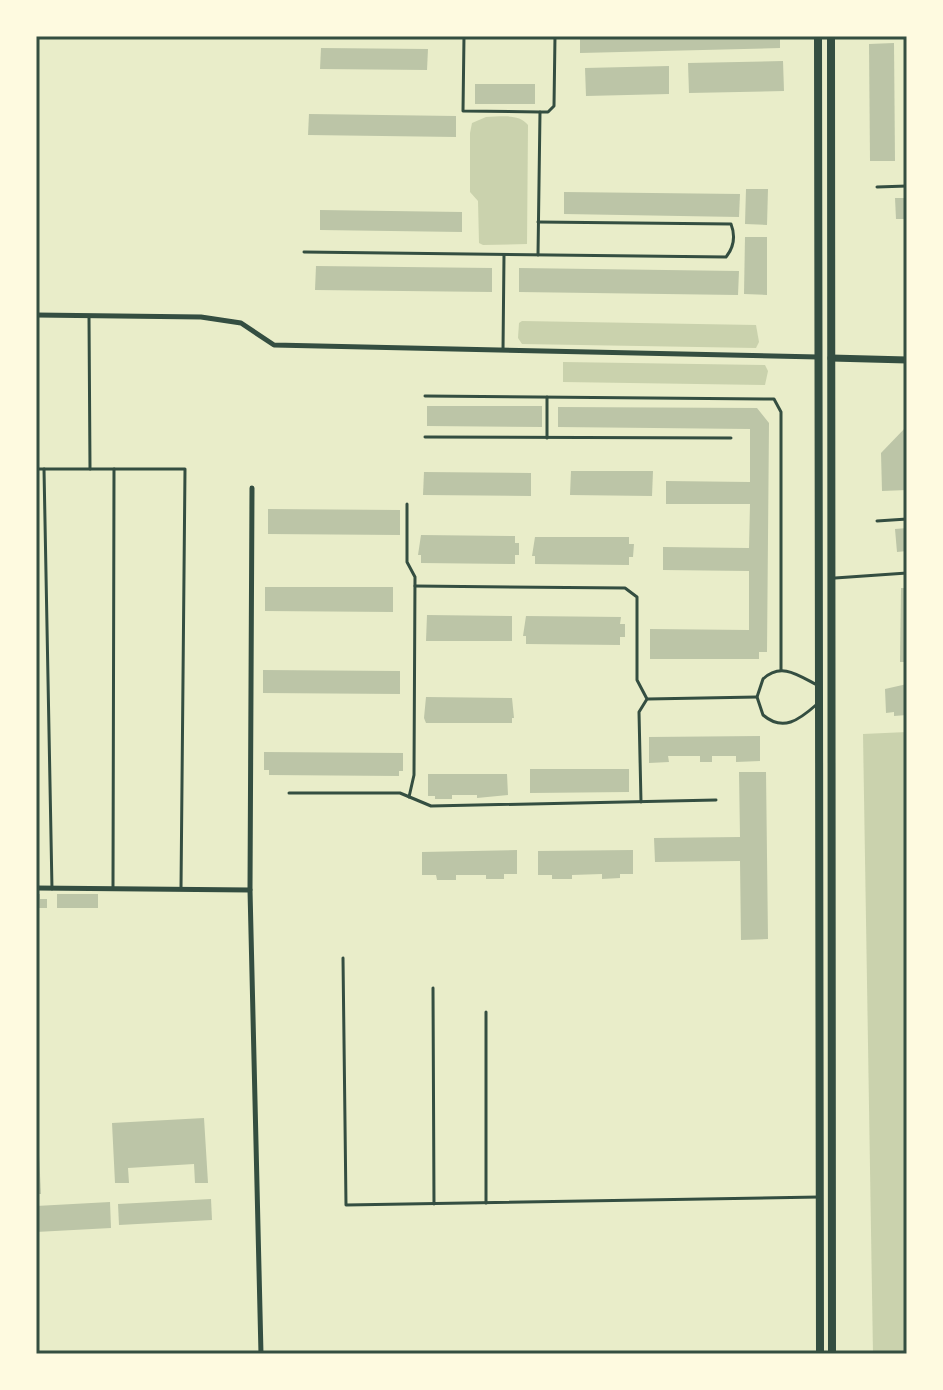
<svg xmlns="http://www.w3.org/2000/svg" width="943" height="1390" font-family="Signika,sans-serif">
<rect width="100%" height="100%" fill="#e9edc9"/>
<g fill="#cad2ad">
<path d="M486 117C500 117 519 113 528 125L527 244 483 245 479 243 478 201 470 192V133L472 123Z"/>
<path d="M522 321 756 325 759 342 756 348 522 344 518 338 519 323Z"/>
<path d="M563 362 765 365 768 371 765 385 563 382Z"/>
<path d="M907 732V1354H873L863 734Z"/>
</g>
<g fill="#bcc5a7">
<path d="M580 36H780V48L580 53Z"/>
<path d="M894 43 895 161H870L869 44Z"/>
<path d="M321 48 428 49 427 70 320 69Z"/>
<path d="M783 61 784 91 689 93 688 63Z"/>
<path d="M669 66V94L586 96 585 68Z"/>
<rect x="475" y="84" width="60" height="20"/>
<path d="M309 114 456 116V137L308 135Z"/>
<path d="M746 189H768L767 225 745 224Z"/>
<path d="M564 192 740 194 739 217 564 214Z"/>
<path d="M895 198H907V219H896Z"/>
<path d="M320 210 462 212V232L320 230Z"/>
<path d="M745 237H767V295L744 294Z"/>
<path d="M316 266 492 268V292L315 290Z"/>
<path d="M519 268 739 271 738 295 519 292Z"/>
<path d="M427 406H542V427L427 426Z"/>
<path d="M558 407 757 408 769 423 767 652H759V659H650V629L749 630V571L663 570V547L749 548 750 504H666V481L750 482V429L558 427Z"/>
<path d="M907 426V490L882 491 881 453Z"/>
<path d="M571 471H653L652 496 570 495Z"/>
<path d="M424 472 531 473V496L423 495Z"/>
<path d="M268 509 400 510V535L268 534Z"/>
<path d="M907 528V551L897 552 895 529Z"/>
<path d="M421 535 515 536V543H519V555H515V564L421 563V555H418Z"/>
<path d="M535 537H629V544H634L633 557H629V565L535 564V556H532Z"/>
<path d="M265 587H393V612L265 611Z"/>
<path d="M901 588H907V662H900Z"/>
<path d="M427 615 512 616V641H426Z"/>
<path d="M526 616 621 617 620 624H625V637H620V645L526 644V636H523Z"/>
<path d="M263 670 400 671V694L263 693Z"/>
<path d="M907 684V715L894 716V712L886 713 885 689Z"/>
<path d="M426 697 512 698 514 718H512V723H426L424 718Z"/>
<path d="M760 736V761L736 762V756H712V762H700V756H668L669 762 649 763V737Z"/>
<path d="M264 752 403 753V771H399V776L269 775V770H264Z"/>
<path d="M530 769H629V792L530 793Z"/>
<path d="M739 772H766L768 939 741 940 740 861 655 862 654 838 740 837Z"/>
<path d="M428 774H507L508 795 477 798V795H452V799H435V796H428Z"/>
<path d="M517 850V874H504V879H486V875H456V880H437L436 875H422V852Z"/>
<path d="M633 850V874H620V878L602 879V874L572 875V879H552V875H538V851Z"/>
<path d="M36 894H40V899H47V908H36Z"/>
<rect x="57" y="894" width="41" height="14"/>
<path d="M204 1118 208 1183H195L194 1164 128 1168 129 1183H115L112 1123Z"/>
<path d="M36 1135H38L41 1194H36Z"/>
<path d="M211 1199 212 1220 119 1225 118 1204Z"/>
<path d="M110 1202 111 1228 36 1232V1206Z"/>
</g>
<g fill="none" stroke-linecap="round" stroke-linejoin="round">
<g stroke="#344e41" stroke-width="2">
<path d="M907 821V824"/>
<path d="M907 1131V1163"/>
</g>
<g stroke="#344e41" stroke-width="3">
<path d="M464 36 463 111 540 112 538 255"/>
<path d="M540 112H548L554 106 555 36"/>
<path d="M877 187 907 186"/>
<path d="M304 252 726 257C734 247 736 237 731 224L538 222"/>
<path d="M89 317 90 469"/>
<path d="M503 350 504 255"/>
<path d="M425 396 774 399 781 412V670"/>
<path d="M425 437 731 438"/>
<path d="M547 438V397"/>
<path d="M36 469H185L181 889"/>
<path d="M44 469 52 889"/>
<path d="M407 504V562L415 577 414 775 409 797"/>
<path d="M877 521 907 519"/>
<path d="M835 578 907 573"/>
<path d="M415 586 625 588 637 597V680L647 699 639 712 641 802"/>
<path d="M648 699 757 697"/>
<path d="M816 705C799 720 783 732 763 715L757 697 763 679C781 662 798 675 817 685"/>
<path d="M289 793H400L431 806 716 800"/>
<path d="M113 889 114 469"/>
<path d="M343 958 346 1205 819 1197"/>
<path d="M433 988 434 1204"/>
<path d="M486 1012V1203"/>
</g>
<g stroke="#344e41" stroke-width="5">
<path d="M36 315 201 317 241 323 274 345 818 357"/>
<path d="M252 488 250 890 261 1354"/>
<path d="M36 888 250 890"/>
</g>
<path stroke="#344e41" stroke-width="7" d="M831 358 907 360"/>
<g stroke="#344e41" stroke-width="8">
<path d="M818 36 820 1354"/>
<path d="M831 36 832 1354"/>
</g>
</g>
<rect width="943" height="1390" fill="none" stroke="#fefae0" stroke-width="76"/>
<rect x="38" y="38" width="867" height="1314" fill="none" stroke="#344e41" stroke-width="3"/>
</svg>
